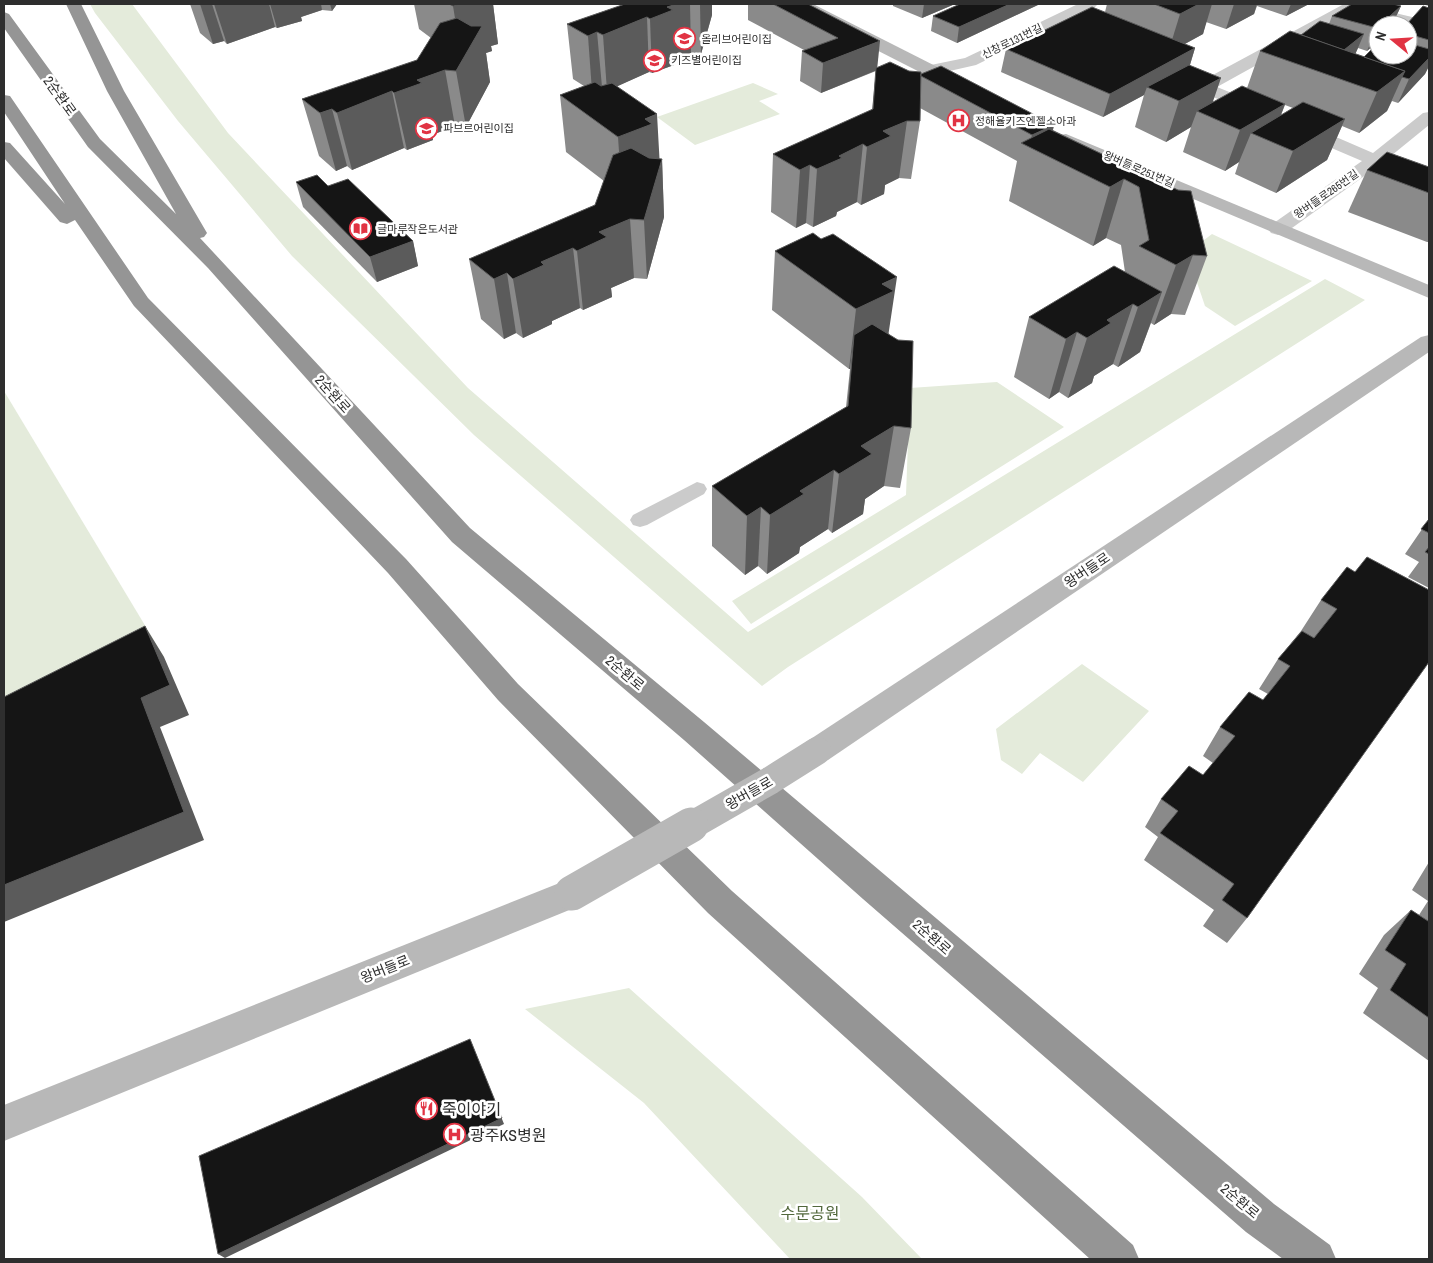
<svg xmlns="http://www.w3.org/2000/svg" width="1433" height="1263" font-family="'Archivo Narrow','Noto Sans KR',sans-serif">
<rect width="100%" height="100%" fill="#fff"/>
<g fill="#e4ebdb">
<path d="M90 4H132L228 133 468 388 748 632 1325 279 1365 300 788 667 762 686 474 435 292 256 178 121 95 13Z"/>
<path d="M753 83 778 94 759 101 780 114 695 145 657 117Z"/>
<path d="M1212 234 1312 281 1235 326 1205 306 1187 253Z"/>
<path d="M997 382 1064 427 751 624 732 601 906 495 910 388Z"/>
<path d="M4 391 164 657 4 739Z"/>
<path d="M1082 664 1149 711 1083 782 1040 753 1022 774 1001 760 996 729Z"/>
<path d="M629 988 862 1197 922 1259H790L644 1103 525 1009Z"/>
</g>
<g fill="none" stroke-linecap="round" stroke-linejoin="round">
<path fill="#cbcbcb" fill-rule="evenodd" d="M697 482 704 484 707 489 704 494 647 525 640 527 633 525 630 520 633 515Z"/>
<g fill="#cbcbcb" fill-rule="evenodd">
<path d="M1078 4H1098L1095 7 976 65 932 75 926 74 924 70 926 66 965 58Z"/>
<path d="M1344 4H1357L1429 21V31L1354 11 1217 87 1264 106 1267 110 1264 114 1258 115 1198 91 1196 87 1198 83Z"/>
<path d="M1429 112V125L1381 164 1285 233 1278 235 1271 233 1268 229 1271 225 1362 161 1294 132 1291 128 1294 124 1300 123 1306 124 1373 153 1423 113Z"/>
</g>
<g fill="#b8b8b8" fill-rule="evenodd">
<path d="M794 4H813L969 83 971 87 969 91H957L847 35 797 7Z"/>
<path d="M1066 134 1429 285V298L1060 143 1057 139 1060 135Z"/>
<path d="M1429 335V352L828 760 817 764 806 760 802 751 806 742 1421 337Z"/>
<path d="M572 878 584 882 588 893 584 904 4 1141V1105Z"/>
</g>
<g fill="#959595" fill-rule="evenodd">
<path d="M66 4H81L124 91 207 233 204 237 200 238 470 528 704 722 1274 1204 1330 1245 1336 1259H1283L1246 1232 863 899 684 740 452 542 208 268 88 147 4 28V12L9 14 100 139 176 214 107 91Z"/>
<path d="M4 95 10 96 148 298 406 559 518 684 732 891 1133 1245 1139 1259H1090L708 913 498 700 388 573 134 306 75 220 67 224 60 222 4 158V142L10 143 65 204 4 112Z"/>
</g>
<path stroke="#b8b8b8" stroke-width="28" d="M689 827 771 780 817 751"/>
<path stroke="#b8b8b8" stroke-width="35" d="M572 893 691 825"/>
</g>
<g fill="#8a8a8a" fill-rule="evenodd">
<path d="M190 4H337L332 11 322 10 301 17 302 21 277 28 275 27 227 44 224 41 213 44 200 33Z"/>
<path d="M414 4H493L498 44 491 46 492 51 486 53 490 82 466 127 455 126 432 135 433 140 407 150 404 148 352 170 347 166 336 171 319 156 302 99 417 60 431 38 419 29Z"/>
<path d="M625 4H712V15L701 54 691 53 674 60V65L652 73 649 72 617 86 659 159H662L664 217 647 279 634 278 611 288 612 297 583 310 580 308 552 321V324L523 338 516 333 504 339 481 319 469 259 595 205 604 181 566 152 560 95 584 86 573 79 567 24Z"/>
<path d="M748 4H808L877 68 909 71 921 74 1054 125 1053 130 1178 190 1207 256 1185 315 1171 314 1154 325 1151 323 1140 352 1118 367 1113 364 1094 376 1092 383 1068 398 1059 392 1049 399 1014 377 1029 317 1125 272 1121 245 1106 238 1093 246 1009 201 1017 161 920 108V121L911 179 899 178 885 185 884 194 861 205 857 202 837 212 836 216 813 227 806 223 796 228 771 212 773 154 872 110 876 71 821 93 800 81 802 51 804 50 748 20Z"/>
<path d="M893 4H955L922 18 893 6Z"/>
<path d="M960 4H1040L957 43 931 31 933 16Z"/>
<path d="M1107 4H1309L1286 16 1257 6 1254 14 1226 29 1206 22 1203 34 1185 44 1195 48 1190 65 1213 102 1247 88 1260 51 1329 24 1332 16 1401 6 1392 25H1378V41L1367 51 1358 48 1355 54 1364 57 1408 55V25L1429 8V66L1425 74 1398 103 1392 101 1387 111 1359 133 1342 126 1327 160 1276 193 1235 174 1239 162 1225 171 1183 152 1191 127 1166 142 1135 127 1144 95 1103 117 1001 72 1006 49 1105 12ZM1285 105 1293 108 1281 115Z"/>
<path d="M1422 4H1429V6Z"/>
<path d="M1429 167V242H1427L1348 212 1367 170Z"/>
<path d="M296 182 328 186 413 241 418 266 377 282 303 207Z"/>
<path d="M813 233 889 334 911 428 900 488 884 486 865 499 863 514 832 533 828 529 800 547 799 553 767 574 758 566 745 575 712 546V486L846 407 850 369H849L772 310 775 251Z"/>
<path d="M1429 519V588L1408 577 1419 562 1405 554Z"/>
<path d="M1355 572 1247 918 1227 943 1203 926 1214 910 1144 860 1158 837 1145 827 1161 799 1203 775 1213 763 1203 756 1220 727 1263 700 1268 694 1259 689 1278 659 1301 631 1321 600Z"/>
<path d="M1429 862V1061L1363 1013 1378 988 1359 974 1384 935 1411 910 1419 915 1428 901 1412 890Z"/>
</g>
<g fill="#5b5b5b">
<path d="M200 4H212L224 41 213 44Z"/>
<path d="M214 4H269L275 27 227 44Z"/>
<path d="M270 4H321L322 10 301 17 302 21 277 28Z"/>
<path d="M330 4H337L332 11Z"/>
<path d="M462 4H493L498 44 491 46 492 51 486 53 490 82 466 127 456 71 462 61 453 6Z"/>
<path d="M677 4H690L691 53 674 60V65L652 73 650 19 667 7Z"/>
<path d="M700 4H712V15L701 54Z"/>
<path d="M924 4H955L922 18Z"/>
<path d="M1010 4H1040L957 43 959 27Z"/>
<path d="M1199 4H1212L1203 34 1168 53 1180 14Z"/>
<path d="M1234 4H1257L1254 14 1226 29Z"/>
<path d="M1291 4H1309L1286 16Z"/>
<path d="M1401 6 1392 25H1380Z"/>
<path d="M647 17 649 72 607 91 603 35Z"/>
<path d="M1378 27V41L1367 51 1377 28Z"/>
<path d="M597 32 602 87 592 91 588 36Z"/>
<path d="M1364 34 1354 57 1334 58Z"/>
<path d="M880 41 877 70 821 93 823 63Z"/>
<path d="M1195 48 1188 71 1147 87 1144 95 1103 117 1110 94Z"/>
<path d="M1429 58V66L1425 74 1398 103 1409 79Z"/>
<path d="M445 70 455 126 432 135 433 140 407 150 394 93 417 80Z"/>
<path d="M1405 71 1387 111 1359 133 1377 92Z"/>
<path d="M1221 78 1208 116 1197 111 1191 127 1166 142 1179 101Z"/>
<path d="M392 91 404 148 352 170 337 113Z"/>
<path d="M1285 104 1271 141 1251 133 1239 162 1225 171 1240 130Z"/>
<path d="M332 109 347 166 336 171 320 113Z"/>
<path d="M657 114 660 168 662 159 664 217 647 279 644 220 622 195 618 137 645 119Z"/>
<path d="M1345 119 1327 160 1276 193 1293 151Z"/>
<path d="M907 121 899 178 885 185 884 194 861 205 867 147 883 131Z"/>
<path d="M1054 125 1047 155 1029 147 1032 135Z"/>
<path d="M863 144 857 202 837 212 836 216 813 227 817 169 839 156Z"/>
<path d="M810 165 806 223 796 228 800 170Z"/>
<path d="M1124 179 1106 238 1093 246 1110 187Z"/>
<path d="M630 219 634 278 611 288 612 297 583 310 577 251 599 232Z"/>
<path d="M413 241 418 266 377 282 370 257Z"/>
<path d="M573 248 580 308 552 321V324L523 338 513 279 541 262Z"/>
<path d="M1193 255 1171 314 1154 325 1176 265Z"/>
<path d="M507 273 516 333 504 339 494 279Z"/>
<path d="M897 277 888 337 854 335 850 369H849L856 309 882 284Z"/>
<path d="M1162 292 1140 352 1118 367 1138 307Z"/>
<path d="M1133 304 1113 364 1094 376 1092 383 1068 398 1087 338 1107 320Z"/>
<path d="M1077 332 1059 392 1049 399 1066 339Z"/>
<path d="M894 426 884 486 865 499 863 514 832 533 839 474 861 446Z"/>
<path d="M834 470 828 529 800 547 799 553 767 574 770 515 800 491Z"/>
<path d="M761 507 758 566 745 575 747 516Z"/>
<path d="M145 626 164 657 189 715 160 727 204 840 4 922V885L141 698Z"/>
<path d="M470 1039 504 1124 225 1258 218 1254Z"/>
</g>
<g fill="#151515" stroke="#5b5b5b">
<path d="M449 4H462L453 6Z"/>
<path d="M625 4H677L667 7 673 10 650 19 647 17 603 35 597 32 588 36 567 24Z"/>
<path d="M773 4H808L880 41 823 63 802 51 838 38Z"/>
<path d="M960 4H1010L959 27 933 16Z"/>
<path d="M1154 4H1199L1180 14Z"/>
<path d="M1352 4H1393L1401 6 1380 25H1378V27L1377 28 1332 16Z"/>
<path d="M1423 6 1429 8V40L1408 34V25H1406Z"/>
<path d="M1092 7 1195 48 1110 94 1006 49Z"/>
<path d="M457 18 471 26H482L456 71 445 70 417 80 422 83 394 93 392 91 337 113 332 109 320 113 302 99 417 60 440 23Z"/>
<path d="M1320 21 1364 34 1344 50 1301 35Z"/>
<path d="M1290 31 1405 71 1377 92 1260 51Z"/>
<path d="M1378 43V55H1408V43L1429 49V58L1409 79 1402 77 1405 71 1364 57Z"/>
<path d="M890 62 909 71 921 72 920 121H907L883 131 891 136 867 147 863 144 839 156 842 158 817 169 810 165 800 170 773 154 873 109 876 68Z"/>
<path d="M1189 65 1221 78 1179 101 1147 87Z"/>
<path d="M941 66 1054 125 1032 135 921 76V74Z"/>
<path d="M595 82 601 86 612 83 657 114 645 119 652 124 618 137 560 95Z"/>
<path d="M1242 86 1285 104 1240 130 1197 111Z"/>
<path d="M1303 102 1345 119 1293 151 1251 133Z"/>
<path d="M1049 129 1178 190 1191 191 1207 256 1193 255 1176 265 1139 246 1149 240 1139 187 1124 179 1110 187 1021 143Z"/>
<path d="M631 148 649 158 662 159 644 220 630 219 599 232 607 237 577 251 573 248 541 262 544 265 513 279 507 273 494 279 469 259 595 205 613 155Z"/>
<path d="M1387 152 1429 167V193L1367 170Z"/>
<path d="M317 175 328 186 348 179 413 241 370 257 296 182Z"/>
<path d="M813 233 821 239 833 234 897 277 882 284 894 291 856 309 775 251Z"/>
<path d="M1114 266 1162 292 1138 307 1133 304 1107 320 1111 323 1087 338 1077 332 1066 339 1029 317Z"/>
<path d="M872 324 898 340 913 341 911 428 894 426 861 446 872 454 839 474 834 470 800 491 804 494 770 515 761 507 747 516 712 486 848 406 854 335Z"/>
<path d="M1429 519V533L1421 529Z"/>
<path d="M1429 547V554L1425 552Z"/>
<path d="M1367 557 1429 590V662L1247 918 1222 900 1234 884 1160 833 1178 811 1161 799 1189 766 1203 775 1235 736 1220 727 1249 692 1263 700 1290 666 1278 659 1302 631 1314 638 1337 609 1321 600 1347 567 1355 572Z"/>
<path d="M145 626 170 685 141 698 184 812 4 885V697Z"/>
<path d="M1411 910 1428 921 1429 918V1018L1390 990 1406 964 1385 950Z"/>
<path d="M470 1039 502 1118 218 1254 199 1156Z"/>
</g>
<defs>
<symbol id="school-ring" viewBox="-11 -11 22 22"><circle r="9.5" fill="#fff" stroke="#e13343" stroke-width="1.5"/><path d="M0-5L7-2L0 1L-7-2ZM-4 1L0 2.5L4 1V4Q0 6-4 4Z" fill="#e13343"/></symbol>
<symbol id="hospital-ring" viewBox="-11 -11 22 22"><circle r="9.5" fill="#fff" stroke="#e13343" stroke-width="1.5"/><path d="M-5-5h3v3.5h4V-5h3V5h-3V1.5h-4V5h-3Z" fill="#e13343"/></symbol>
<symbol id="library-ring" viewBox="-11 -11 22 22"><circle r="9.5" fill="#fff" stroke="#e13343" stroke-width="1.5"/><path d="M-6-4Q-3-5.5-.7-3.5V5Q-3 3-6 4ZM6-4Q3-5.5 .7-3.5V5Q3 3 6 4Z" fill="#e13343"/></symbol>
<symbol id="restaurant-ring" viewBox="-11 -11 22 22"><circle r="9.5" fill="#fff" stroke="#e13343" stroke-width="1.5"/><path d="M-5-6h1v4h1v-4h1v4h1v-4h1v5L-1.5 .5V6h-2V.5L-5-1ZM5-6V6H3V1.5H1.5Q1.5-4 5-6Z" fill="#e13343"/></symbol>
</defs>
<g fill-rule="evenodd">
<use href="#school-ring" x="672" y="26" width="25" height="25"/>
<use href="#school-ring" x="642" y="48" width="25" height="25"/>
<use href="#hospital-ring" x="946" y="108" width="25" height="25"/>
<use href="#school-ring" x="414" y="116" width="25" height="25"/>
<use href="#library-ring" x="348" y="216" width="25" height="25"/>
<use href="#restaurant-ring" x="414" y="1096" width="25" height="25"/>
<use href="#hospital-ring" x="442" y="1122" width="25" height="25"/>
</g>
<g text-anchor="middle" stroke-width="5" stroke-linejoin="round" paint-order="stroke">
<g font-size="11" fill="#2e2e2e" stroke="#fff" text-anchor="start">
<text x="701" y="43">올리브어린이집</text>
<text x="671" y="64">키즈별어린이집</text>
<text x="975" y="125">정해율키즈엔젤소아과</text>
<text x="443" y="132">파브르어린이집</text>
<text x="377" y="233">글마루작은도서관</text>
</g>
<g font-size="11" fill="#2e2e2e" stroke="#fff">
<text transform="translate(1012 41) rotate(-26)" y="4">신창로131번길</text>
<text transform="translate(1139 169) rotate(23)" y="4">왕버들로251번길</text>
<text transform="translate(1326 194) rotate(-35)" y="4">왕버들로265번길</text>
</g>
<g font-size="14" fill="#2e2e2e" stroke="#fff">
<text transform="translate(60 96) rotate(54)" y="5">2순환로</text>
<text transform="translate(333 394) rotate(48)" y="5">2순환로</text>
<text transform="translate(1087 570) rotate(-34)" y="5">왕버들로</text>
<text transform="translate(625 673) rotate(40)" y="5">2순환로</text>
<text transform="translate(749 793) rotate(-30)" y="5">왕버들로</text>
<text transform="translate(932 937) rotate(41)" y="5">2순환로</text>
<text transform="translate(385 969) rotate(-22)" y="5">왕버들로</text>
<text transform="translate(1240 1201) rotate(40)" y="5">2순환로</text>
</g>
<g font-size="16" fill="#2e2e2e" stroke="#fff" text-anchor="start">
<text x="442" y="1115">죽이야기</text>
<text x="470" y="1141">광주KS병원</text>
</g>
<g font-size="16" fill="#52683c" stroke="#fff">
<text x="810" y="1219">수문공원</text>
</g>
</g>
<rect width="1433" height="1263" fill="none" stroke="#2e2e2e" stroke-width="10"/>
<g transform="translate(1393 40) rotate(288)"><circle r="24" fill="#ffffff" stroke="#ababab"/>
<path d="M0-4L9 19L0 12L-9 19Z" fill="#e13343"/>
<text y="-8" font-size="14" font-weight="bold" text-anchor="middle" fill="#2e2e2e">N</text>
</g>
</svg>
